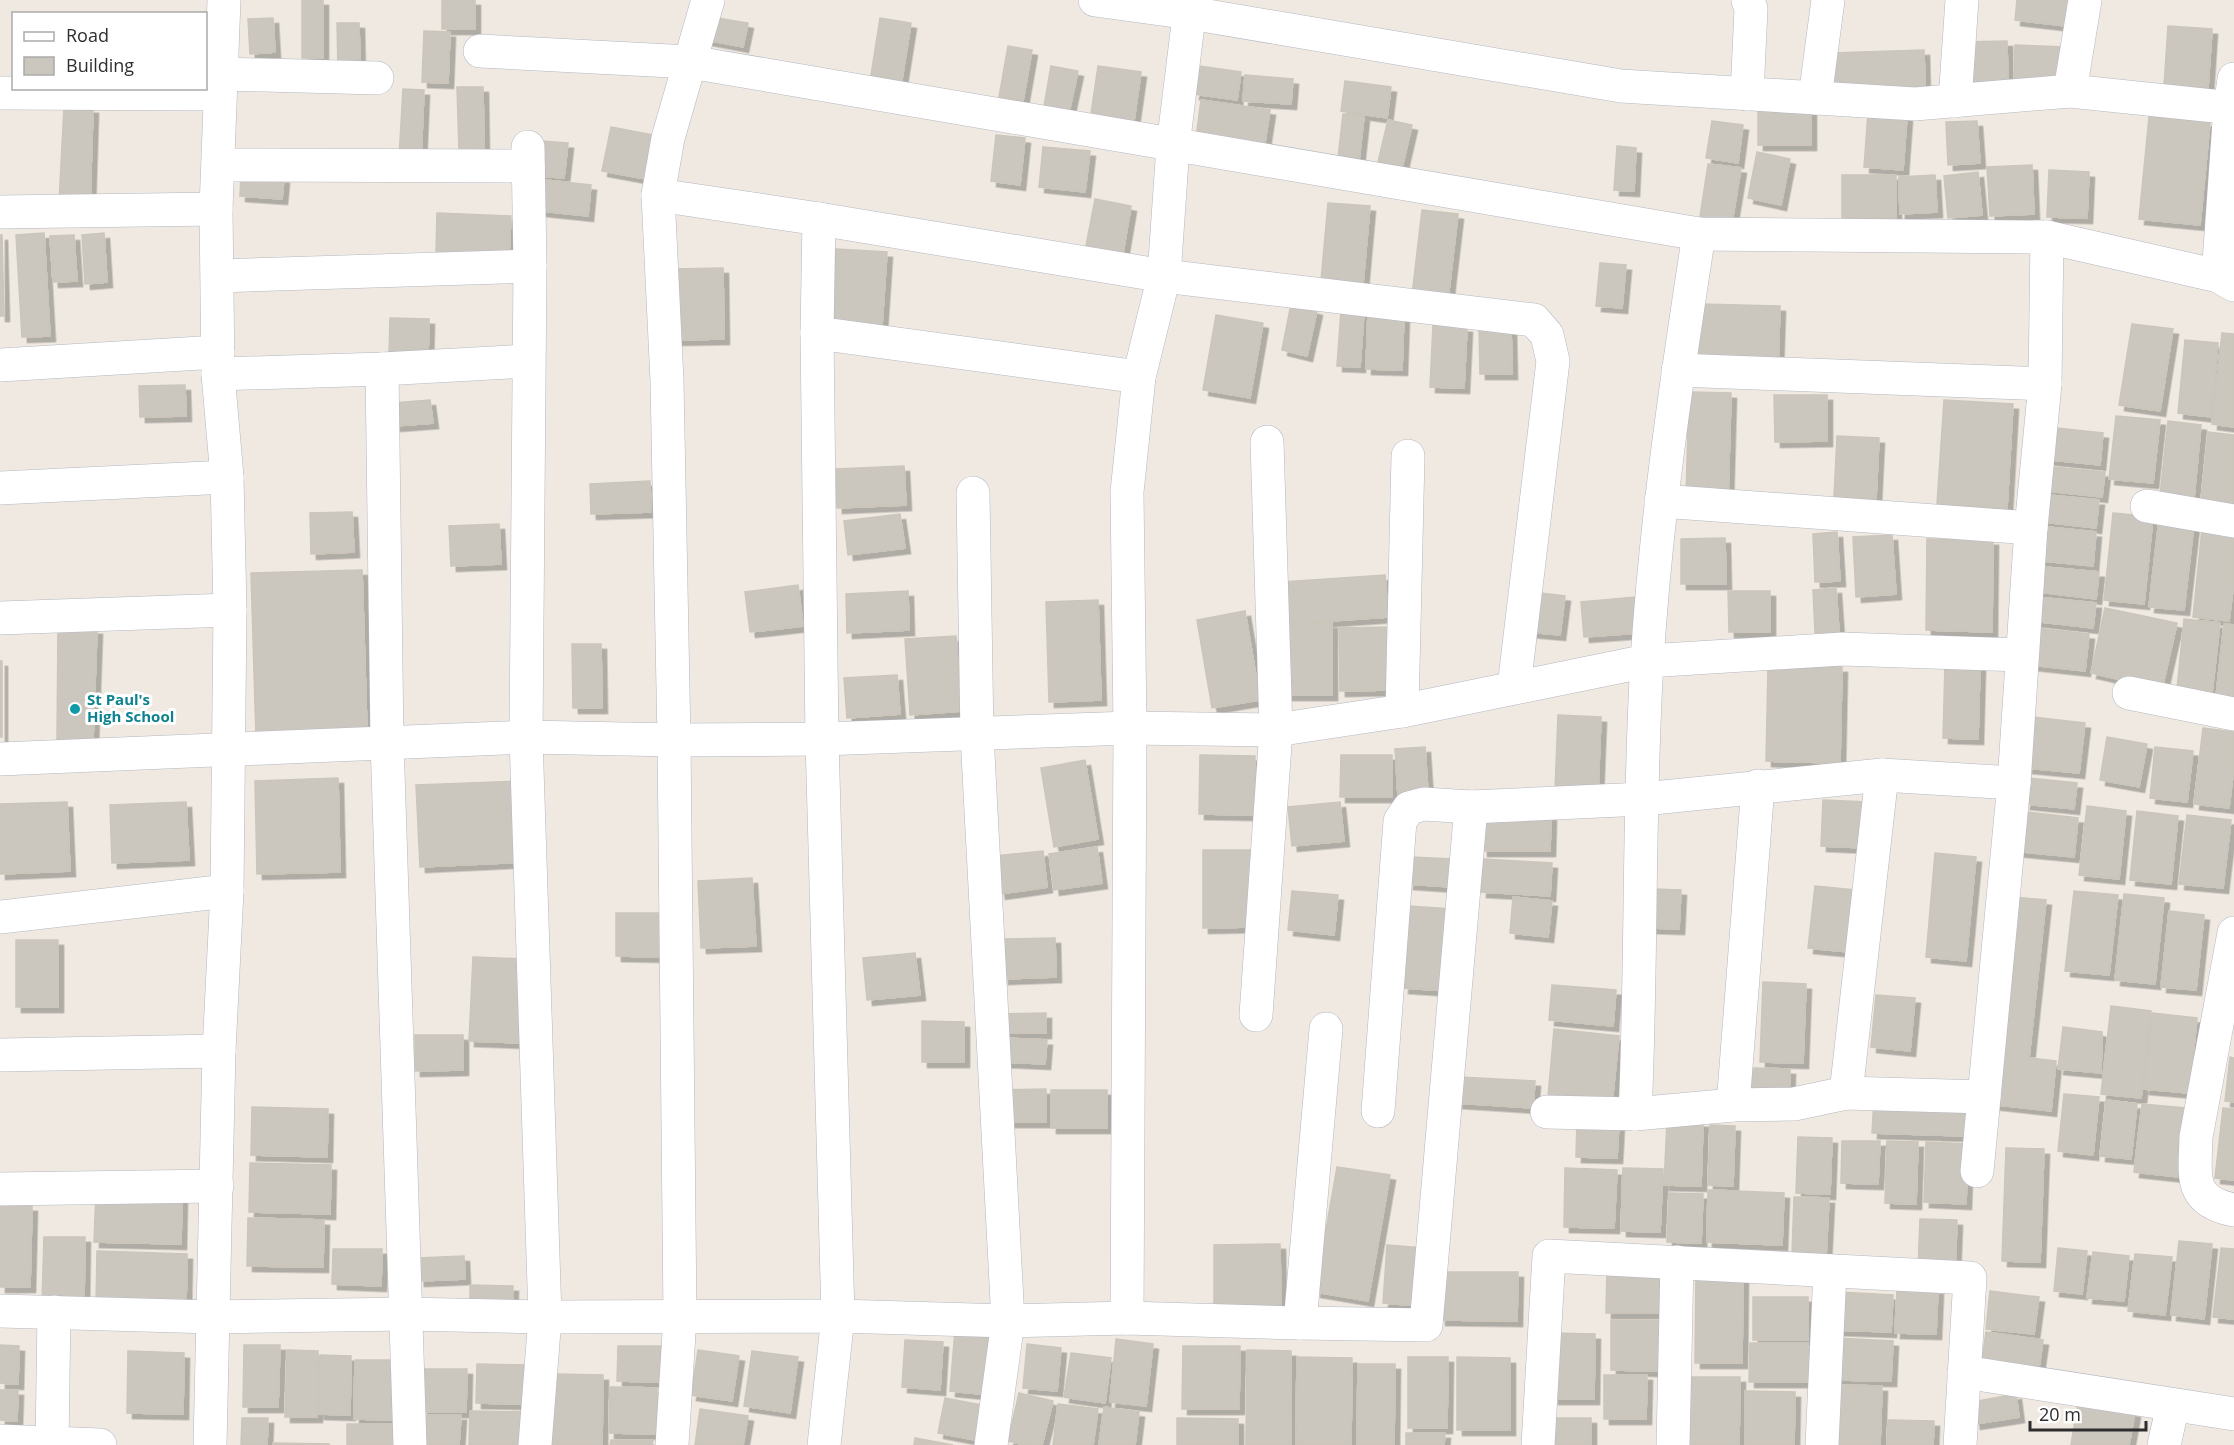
<svg xmlns="http://www.w3.org/2000/svg" width="2234" height="1445" font-family="'Open Sans',sans-serif">
<defs>
<filter id="shadow"><feDropShadow dx="5.5" dy="5.5" stdDeviation="0" flood-color="#0004"/></filter>
</defs>
<rect width="100%" height="100%" fill="#efe9e1"/>
<g fill="#cbc7bf" stroke="#cbc5ba" stroke-width="1.5" filter="url(#shadow)">
<rect x="302" y="0" width="21" height="58"/>
<rect x="442" y="0" width="33" height="29"/>
<path d="M2017 0H2070L2066 26 2015 20Z"/>
<path d="M705 16 748 23 743 47 701 39Z"/>
<path d="M273 18 275 52 250 54 248 19Z"/>
<path d="M880 18 911 23 900 92 869 88Z"/>
<path d="M337 23H359L360 69H338Z"/>
<path d="M2168 26 2212 29 2208 88 2164 86Z"/>
<path d="M424 31 450 32 448 83 422 82Z"/>
<path d="M2007 41 2008 90 1964 92 1962 42Z"/>
<path d="M2015 45 2068 47 2067 87 2014 85Z"/>
<path d="M1008 46 1032 50 1023 101 999 97Z"/>
<path d="M1924 50 1925 90 1833 93 1832 53Z"/>
<path d="M1051 66 1078 71 1068 117 1043 112Z"/>
<path d="M1098 66 1141 72 1134 121 1091 114Z"/>
<path d="M1199 66 1241 72 1237 100 1194 94Z"/>
<path d="M1245 75 1293 79 1291 104 1243 101Z"/>
<path d="M1345 81 1391 87 1387 118 1341 111Z"/>
<path d="M457 87H483L484 151 459 152Z"/>
<path d="M403 89 424 90 421 159 399 158Z"/>
<path d="M1201 100 1270 110 1264 149 1196 138Z"/>
<rect x="1758" y="105" width="53" height="40"/>
<path d="M64 107 93 108 90 204 59 203Z"/>
<path d="M1868 113 1907 116 1903 170 1864 167Z"/>
<path d="M1343 114 1364 116 1359 161 1338 158Z"/>
<path d="M2149 117 2210 122 2200 225 2139 219Z"/>
<path d="M1388 120 1412 125 1402 168 1378 162Z"/>
<path d="M1712 121 1743 125 1738 163 1706 158Z"/>
<path d="M1977 121 1980 163 1948 165 1946 122Z"/>
<path d="M611 127 664 137 656 181 602 171Z"/>
<path d="M996 135 1025 138 1020 185 991 181Z"/>
<path d="M541 141 568 143 564 178 537 176Z"/>
<path d="M1617 146 1636 148 1634 191 1614 190Z"/>
<path d="M1043 147 1090 151 1085 192 1039 187Z"/>
<path d="M1757 152 1790 159 1781 205 1748 198Z"/>
<path d="M1708 164 1741 168 1731 228 1699 223Z"/>
<path d="M2032 165 2034 214 1990 216 1987 167Z"/>
<path d="M2049 170 2089 172 2087 218 2047 217Z"/>
<path d="M1978 172 1982 215 1948 218 1944 176Z"/>
<path d="M241 175 284 178 282 199 240 196Z"/>
<rect x="1842" y="175" width="54" height="43"/>
<path d="M1935 175 1937 212 1900 214 1899 177Z"/>
<path d="M536 179 591 185 588 216 532 210Z"/>
<path d="M1095 199 1131 206 1123 253 1086 246Z"/>
<path d="M1328 203 1370 206 1362 295 1320 292Z"/>
<path d="M1422 210 1458 214 1448 299 1412 295Z"/>
<path d="M437 213 511 216 509 255 436 253Z"/>
<path d="M44 233 50 336 22 337 16 235Z"/>
<path d="M104 233 107 282 85 284 82 235Z"/>
<path d="M0 235H2L4 316H0Z"/>
<path d="M74 235 77 281 53 282 50 236Z"/>
<path d="M836 249 887 252 882 326 831 324Z"/>
<path d="M1600 263 1626 265 1622 308 1596 306Z"/>
<path d="M723 268 724 339 672 340 671 269Z"/>
<path d="M1291 304 1317 310 1307 356 1282 350Z"/>
<path d="M1699 304 1780 306 1778 366 1697 364Z"/>
<path d="M1341 310 1364 312 1360 367 1337 366Z"/>
<path d="M1368 313 1404 314 1402 370 1366 369Z"/>
<path d="M1216 315 1263 323 1250 398 1203 390Z"/>
<path d="M390 318 429 319 428 358 389 357Z"/>
<path d="M2132 324 2173 329 2160 411 2119 405Z"/>
<path d="M1433 325 1467 327 1464 388 1430 387Z"/>
<path d="M1511 325 1512 374H1480L1479 326Z"/>
<path d="M2222 333 2234 334V427L2212 424Z"/>
<path d="M2185 340 2218 343 2211 417 2178 413Z"/>
<path d="M185 385 186 416 140 417 139 386Z"/>
<path d="M1689 392 1731 393 1728 499 1686 498Z"/>
<path d="M1774 395H1827V441L1775 442Z"/>
<path d="M430 400 433 423 395 426 393 403Z"/>
<path d="M1944 400 2013 404 2007 508 1937 504Z"/>
<path d="M2116 416 2160 420 2153 483 2109 479Z"/>
<path d="M2168 421 2201 425 2194 498 2160 495Z"/>
<path d="M2047 427 2103 433 2100 465 2043 459Z"/>
<path d="M2208 432 2234 435V504L2201 500Z"/>
<path d="M1837 436 1879 438 1876 499 1834 497Z"/>
<path d="M904 466 906 505 837 508 836 469Z"/>
<path d="M2042 466 2105 472 2102 497 2039 490Z"/>
<path d="M650 481 651 512 591 514 590 484Z"/>
<path d="M2038 494 2099 500 2096 528 2035 521Z"/>
<path d="M352 512 354 552 311 554 310 513Z"/>
<path d="M2113 513 2153 517 2144 604 2104 600Z"/>
<path d="M900 514 905 548 848 555 844 521Z"/>
<path d="M2159 520 2194 523 2184 610 2149 607Z"/>
<path d="M499 524 501 564 451 566 449 526Z"/>
<path d="M2037 526 2096 532 2093 566 2034 560Z"/>
<path d="M2202 529 2234 532V581L2229 621 2193 617Z"/>
<path d="M1837 532 1840 581 1815 582 1813 534Z"/>
<path d="M1892 535 1896 594 1856 597 1853 537Z"/>
<path d="M1725 538 1726 584H1681V539Z"/>
<path d="M1927 539 1993 540 1992 632 1926 630Z"/>
<path d="M2033 566 2099 572 2096 599 2031 591Z"/>
<path d="M362 570 367 733 256 737 251 573Z"/>
<path d="M1385 575 1388 617 1286 624 1283 582Z"/>
<path d="M798 585 803 626 750 632 745 592Z"/>
<path d="M1836 588 1839 632 1815 633 1813 590Z"/>
<path d="M908 591 909 630 847 633 846 594Z"/>
<path d="M1728 591H1770V632H1729Z"/>
<path d="M1532 592 1565 596 1560 635 1528 632Z"/>
<path d="M1635 597 1638 633 1584 637 1581 602Z"/>
<path d="M2035 597 2096 603 2093 628 2033 621Z"/>
<path d="M1098 600 1101 700 1049 702 1046 602Z"/>
<path d="M2105 608 2177 623 2162 689 2091 673Z"/>
<path d="M1245 611 1260 700 1212 708 1197 620Z"/>
<path d="M2184 619 2220 623 2212 693 2177 689Z"/>
<path d="M1332 623V695H1286L1285 625Z"/>
<path d="M2224 624 2234 625V699L2216 697Z"/>
<path d="M1389 627 1390 690 1340 691 1339 628Z"/>
<path d="M58 628 97 629 93 741 57 740Z"/>
<path d="M2035 628 2089 634 2085 671 2031 665Z"/>
<path d="M956 636 961 711 910 715 905 639Z"/>
<path d="M572 644H601L602 708H573Z"/>
<rect x="0" y="661" width="2" height="76"/>
<path d="M1945 664 1980 665 1978 739 1943 738Z"/>
<path d="M1768 666 1842 667 1840 763 1766 761Z"/>
<path d="M897 675 900 714 847 718 844 678Z"/>
<path d="M1558 715 1601 717 1598 792 1555 790Z"/>
<path d="M2032 717 2085 723 2079 773 2027 768Z"/>
<path d="M2203 728 2234 732V766L2229 808 2194 804Z"/>
<path d="M2107 737 2147 744 2139 787 2100 780Z"/>
<path d="M1425 747 1428 793 1398 795 1395 749Z"/>
<path d="M2155 747 2193 751 2187 802 2150 798Z"/>
<path d="M1200 755 1255 756 1254 815 1199 814Z"/>
<path d="M1341 755H1392V797H1340Z"/>
<path d="M1085 760 1098 839 1054 847 1041 768Z"/>
<path d="M338 778 340 872 257 874 255 781Z"/>
<path d="M2028 778 2077 783 2074 809 2025 804Z"/>
<path d="M520 781 523 862 420 867 416 785Z"/>
<path d="M1823 800 1868 802 1866 848 1821 846Z"/>
<path d="M67 802 70 871 0 874V804Z"/>
<path d="M186 802 189 860 112 863 110 805Z"/>
<path d="M1340 802 1344 841 1292 846 1288 807Z"/>
<path d="M2087 806 2126 811 2119 879 2079 875Z"/>
<path d="M2018 811 2078 818 2074 857 2013 851Z"/>
<path d="M2137 811 2178 816 2171 884 2130 880Z"/>
<path d="M1482 815H1551L1550 851H1482Z"/>
<path d="M2187 815 2231 820 2223 888 2179 884Z"/>
<path d="M1097 847 1102 883 1054 890 1049 854Z"/>
<path d="M1203 850H1253V927L1203 928Z"/>
<path d="M1043 851 1047 887 1000 894 995 856Z"/>
<path d="M1935 853 1976 857 1966 961 1926 957Z"/>
<path d="M1410 857 1453 859 1451 887 1408 884Z"/>
<path d="M1483 859 1552 863 1550 896 1481 892Z"/>
<path d="M752 878 756 946 701 948 698 881Z"/>
<path d="M1815 886 1855 890 1849 952 1808 948Z"/>
<path d="M1653 889 1681 890 1679 929 1651 928Z"/>
<path d="M1292 891 1338 895 1334 935 1288 930Z"/>
<path d="M2074 891 2118 895 2109 975 2065 971Z"/>
<path d="M2124 894 2164 898 2155 984 2115 980Z"/>
<path d="M1513 897 1552 901 1548 937 1510 933Z"/>
<path d="M2013 897 2046 900 2029 1058 2056 1061 2051 1111 1990 1104Z"/>
<path d="M1408 906 1452 909 1447 991 1403 988Z"/>
<path d="M2169 911 2204 915 2196 990 2161 987Z"/>
<path d="M616 913H666V957L616 956Z"/>
<path d="M1055 938 1056 977 1003 979V939Z"/>
<rect x="16" y="940" width="42" height="67"/>
<path d="M915 953 920 995 867 1000 863 958Z"/>
<path d="M473 957 526 959 522 1043 469 1041Z"/>
<path d="M1763 982 1806 984 1803 1063 1760 1062Z"/>
<path d="M1552 985 1616 990 1613 1026 1549 1020Z"/>
<path d="M1876 995 1915 998 1910 1051 1871 1047Z"/>
<path d="M2111 1006 2151 1011 2141 1098 2101 1094Z"/>
<path d="M1046 1013V1033H1001V1014Z"/>
<path d="M2152 1013 2197 1018 2189 1093 2144 1089Z"/>
<path d="M922 1021 964 1022V1062H922Z"/>
<path d="M2063 1027 2102 1032 2101 1073 2058 1069Z"/>
<path d="M1554 1029 1619 1036 1612 1103 1548 1097Z"/>
<path d="M415 1035H463V1070L415 1071Z"/>
<path d="M1003 1038 1047 1040 1045 1064 1001 1062Z"/>
<path d="M2230 1057 2234 1058V1102L2225 1101Z"/>
<path d="M1751 1068 1790 1069 1789 1097 1750 1096Z"/>
<path d="M1459 1077 1535 1081 1533 1108 1457 1103Z"/>
<path d="M1046 1089V1122H1000V1090Z"/>
<rect x="1051" y="1090" width="56" height="38"/>
<path d="M2064 1094 2099 1097 2093 1155 2058 1151Z"/>
<path d="M1874 1098 1966 1101 1965 1136 1872 1133Z"/>
<path d="M2106 1100 2137 1104 2131 1159 2100 1156Z"/>
<path d="M2142 1104 2186 1108 2179 1177 2134 1172Z"/>
<path d="M252 1107 328 1109 327 1157 251 1155Z"/>
<path d="M2223 1108 2234 1109V1180L2215 1178Z"/>
<path d="M1577 1121 1619 1122 1617 1158 1576 1157Z"/>
<path d="M1667 1121 1703 1122 1701 1186 1664 1185Z"/>
<path d="M1710 1125 1735 1126 1733 1186 1708 1185Z"/>
<path d="M1798 1137 1832 1138 1830 1194 1796 1193Z"/>
<path d="M1842 1141H1880L1878 1184 1841 1183Z"/>
<path d="M1887 1141 1918 1142 1916 1204 1885 1203Z"/>
<path d="M1926 1142 1968 1144 1966 1204 1924 1202Z"/>
<path d="M2006 1148 2044 1149 2040 1262 2002 1261Z"/>
<path d="M250 1163 331 1165 330 1214 249 1212Z"/>
<path d="M1337 1167 1390 1175 1368 1301 1315 1292Z"/>
<path d="M1565 1168 1617 1170 1614 1228 1564 1227Z"/>
<path d="M1623 1168 1663 1169 1660 1232 1621 1231Z"/>
<path d="M1708 1190 1784 1193 1782 1245 1707 1242Z"/>
<path d="M96 1192 182 1194 181 1244 94 1242Z"/>
<path d="M1669 1193 1703 1194 1701 1243 1667 1242Z"/>
<path d="M1794 1197 1829 1198 1826 1257 1792 1255Z"/>
<path d="M0 1205 32 1206 30 1287H0Z"/>
<path d="M248 1218 324 1220 323 1267 247 1266Z"/>
<path d="M1920 1219 1957 1220 1955 1271 1918 1269Z"/>
<path d="M44 1237H85L84 1302 42 1301Z"/>
<path d="M2179 1241 2212 1244 2204 1319 2171 1315Z"/>
<path d="M1280 1244 1281 1316 1214 1317V1245Z"/>
<path d="M1387 1245 1424 1248 1420 1306 1383 1303Z"/>
<path d="M2058 1248 2087 1251 2082 1294 2054 1291Z"/>
<path d="M2221 1248 2234 1249V1319L2213 1317Z"/>
<path d="M333 1249H382L381 1286 332 1284Z"/>
<path d="M97 1251 187 1254 186 1307 96 1306Z"/>
<path d="M2093 1252 2129 1256 2124 1301 2087 1298Z"/>
<path d="M2135 1254 2172 1257 2165 1315 2128 1311Z"/>
<path d="M464 1256 465 1279 419 1281 418 1258Z"/>
<path d="M1607 1267H1659V1313H1606Z"/>
<path d="M1441 1272H1518L1517 1321 1440 1320Z"/>
<path d="M1696 1276H1743L1742 1363H1695Z"/>
<path d="M470 1285 513 1286 512 1307 470 1306Z"/>
<path d="M1897 1288 1938 1289 1936 1334 1895 1333Z"/>
<path d="M1990 1291 2039 1297 2034 1334 1986 1329Z"/>
<path d="M1838 1292 1893 1295 1891 1332 1836 1330Z"/>
<rect x="1753" y="1297" width="55" height="43"/>
<path d="M1611 1320H1660L1659 1371 1611 1370Z"/>
<path d="M955 1330 997 1334 991 1395 950 1391Z"/>
<path d="M1986 1332 2043 1340 2038 1374 1981 1366Z"/>
<path d="M1553 1333 1595 1334 1594 1399H1553Z"/>
<path d="M1836 1338 1893 1341 1891 1381 1835 1380Z"/>
<path d="M1116 1339 1153 1344 1146 1406 1110 1402Z"/>
<path d="M905 1340 943 1342 940 1390 902 1387Z"/>
<path d="M1750 1343H1808V1382H1749Z"/>
<path d="M1027 1344 1061 1348 1057 1391 1023 1388Z"/>
<path d="M0 1345 19 1346 18 1384 0 1383Z"/>
<path d="M244 1345H280L278 1407H243Z"/>
<path d="M618 1346H661L660 1382 617 1381Z"/>
<path d="M1183 1346H1240L1239 1409H1182Z"/>
<path d="M287 1350 318 1351 317 1417H285Z"/>
<path d="M698 1350 739 1356 732 1401 691 1395Z"/>
<path d="M1247 1350 1291 1351V1445H1246Z"/>
<path d="M128 1351 184 1353 183 1414 127 1413Z"/>
<path d="M752 1351 798 1357 790 1413 744 1406Z"/>
<path d="M1071 1353 1111 1358 1105 1403 1064 1397Z"/>
<path d="M320 1355 351 1356 350 1415 319 1414Z"/>
<path d="M1297 1357 1352 1358 1351 1445H1296Z"/>
<path d="M1408 1357H1448L1447 1428H1408Z"/>
<path d="M1457 1357 1510 1358V1430H1457Z"/>
<path d="M355 1360H397L396 1420 354 1419Z"/>
<path d="M477 1364 524 1365V1404L476 1403Z"/>
<path d="M1358 1364H1395L1394 1445H1357Z"/>
<path d="M423 1369H467L466 1412H422Z"/>
<path d="M554 1374 603 1375 602 1445H552Z"/>
<path d="M1604 1375H1647L1646 1419H1604Z"/>
<path d="M1689 1377H1740L1739 1445H1689Z"/>
<path d="M1832 1385 1882 1386 1880 1445H1830Z"/>
<path d="M610 1387 657 1388 656 1434 609 1433Z"/>
<path d="M0 1390H18L17 1421 0 1420Z"/>
<path d="M1745 1391 1795 1392 1794 1445H1745Z"/>
<path d="M1019 1393 1053 1401 1042 1445H1025L1008 1441Z"/>
<path d="M2016 1394 2019 1417 1975 1424 1972 1402Z"/>
<path d="M945 1398 982 1405 976 1440 938 1433Z"/>
<path d="M2078 1402 2135 1412 2129 1445H2071Z"/>
<path d="M1058 1404 1098 1409 1093 1445H1053Z"/>
<path d="M1104 1407 1139 1412 1135 1445H1099Z"/>
<path d="M700 1409 748 1416 743 1445H695Z"/>
<path d="M470 1411 525 1412 524 1445H469Z"/>
<path d="M417 1415H461L459 1445H417Z"/>
<path d="M242 1418H268L267 1445H241Z"/>
<path d="M1177 1418 1238 1419V1445H1177Z"/>
<path d="M1543 1418H1591V1445H1542Z"/>
<path d="M1888 1420 1934 1421 1933 1445H1887Z"/>
<rect x="347" y="1424" width="53" height="21"/>
<path d="M1406 1433H1445L1444 1445H1406Z"/>
<path d="M915 1438 953 1445H914Z"/>
<path d="M611 1440H653L652 1445H610Z"/>
<path d="M273 1443 329 1444V1445H273Z"/>
</g>
<g fill="none" stroke-linecap="round" stroke-linejoin="round">
<defs>
<g id="minor">
<path d="M1095 0 1190 13 1621 86 1915 104 2070 91 2234 108"/>
<path d="M480 51 690 62 1699 234 2047 237 2218 276 2234 285"/>
<path d="M220 74 377 78"/>
<path d="M2070 91 2085 0"/>
<path d="M0 93 219 94"/>
<path d="M1747 94 1751 9 1748 0"/>
<path d="M1815 98 1828 0"/>
<path d="M1955 101 1962 0"/>
<path d="M528 147 530 266 526 737 545 1317 535 1445"/>
<path d="M219 165 528 166"/>
<path d="M658 195 819 219 1164 276 1534 320 1547 335 1553 361 1514 687"/>
<path d="M0 212 216 209"/>
<path d="M819 219 817 333 822 739 838 1316 824 1445"/>
<path d="M218 276 530 266"/>
<path d="M2218 276 2230 108 2234 79"/>
<path d="M817 333 1139 377"/>
<path d="M0 365 218 352"/>
<path d="M382 369 387 741 410 1445"/>
<path d="M1678 370 2045 384"/>
<path d="M218 374 382 369 528 361"/>
<path d="M0 488 227 477"/>
<path d="M973 493 977 735 1008 1321 991 1445"/>
<path d="M1661 501 2031 528"/>
<path d="M2147 506 2234 521"/>
<path d="M0 618 230 610"/>
<path d="M2129 693 2234 714"/>
<path d="M1402 711 1408 456"/>
<path d="M0 759 526 737 674 740 822 739 1130 728 1276 730 1402 711 1647 661 1842 649 2021 655"/>
<path d="M0 917 227 891"/>
<path d="M2234 933 2196 1137C2195 1176 2188 1201 2234 1210"/>
<path d="M1256 1015 1276 730 1267 442"/>
<path d="M0 1055 219 1051"/>
<path d="M1846 1093 1882 775"/>
<path d="M1733 1105 1758 786"/>
<path d="M1378 1111 1400 821 1409 808 1424 804 1471 807 1643 799 1882 775 2014 783"/>
<path d="M1547 1112 1635 1114 1733 1105 1794 1104 1846 1093 1984 1097"/>
<path d="M1635 1114C1642 963 1638 812 1647 661 1656 518 1677 376 1699 234"/>
<path d="M1977 1171 2014 783 2031 528 2045 384 2047 237"/>
<path d="M0 1189 217 1186"/>
<path d="M0 1311 213 1317 406 1314 545 1317 838 1316 1008 1321 1127 1318 1300 1323 1426 1325 1471 807"/>
<path d="M1127 1318 1130 728 1127 492 1139 377 1164 276 1173 146 1191 0"/>
<path d="M1300 1323 1326 1029"/>
<path d="M1964 1372 2234 1414"/>
<path d="M0 1441 100 1445"/>
<path d="M52 1445 54 1312"/>
<path d="M210 1445 219 1051 227 891 230 610 227 477 218 374 216 209 224 0"/>
<path d="M672 1445 680 1317 674 740 667 381 658 195 668 138 708 0"/>
<path d="M1538 1445 1549 1256 1970 1278 1960 1445"/>
<path d="M1673 1445 1677 1262"/>
<path d="M1822 1445 1830 1271"/>
<path d="M2164 1445 2173 1405"/>
</g>
</defs>
<use href="#minor" stroke="#b4b7c1" stroke-width="34"/>
<use href="#minor" stroke="#fff" stroke-width="33"/>
</g>
<circle fill="#0f9aa8" stroke="#fff" stroke-width="2" cx="75" cy="709" r="6"/>
<g text-anchor="middle" stroke-width="6" stroke-linejoin="round" paint-order="stroke">
<g font-size="15" font-weight="bold" fill="#0d838f" stroke="#fff" text-anchor="start">
<text x="87" y="705">St Paul's<tspan x="87" dy="17">High School</tspan></text>
</g>
</g>
<rect x="12" y="12" width="195" height="78" fill="#ffffff" stroke="#ababab" stroke-width="1.5"/>
<rect x="24" y="32" width="30" height="9" fill="#ffffff" stroke="#ababab" stroke-width="1.5"/>
<text x="66" y="42" font-size="18" fill="#2e2e2e">Road</text>
<rect x="24" y="57" width="30" height="18" fill="#cbc7bf" stroke="#ababab" stroke-width="1.5"/>
<text x="66" y="72" font-size="18" fill="#2e2e2e">Building</text>
<path d="M2030 1421v9h116v-9" fill="none" stroke="#2e2e2e" stroke-width="3"/>
<text x="2039" y="1421" font-size="18" fill="#2e2e2e" stroke="#ffffff" stroke-width="4.5" paint-order="stroke">20 m</text>
</svg>
